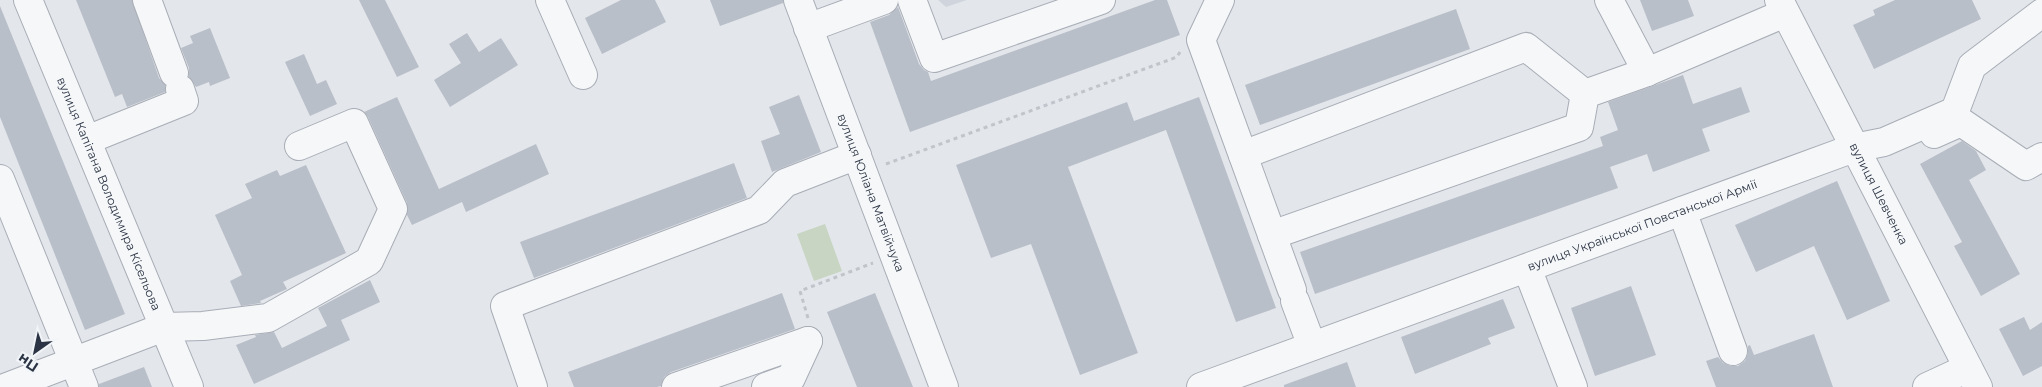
<svg xmlns="http://www.w3.org/2000/svg" width="2042" height="387" font-family="Montserrat,sans-serif">
<rect width="100%" height="100%" fill="#e3e6eb"/>
<path fill="#d0d5dd" d="M938 0H967L946 7Z"/>
<path fill="#c8d5c3" d="M825 224 842 271 814 281 797 234Z"/>
<g fill="#b9bfc9">
<path d="M76 0H132L159 78 165 85V92L127 107 122 94 115 97Z"/>
<path d="M359 0H385L419 67 397 77Z"/>
<path d="M621 0H655L666 22 602 54 585 18Z"/>
<path d="M710 0H783V3L720 26Z"/>
<path d="M1155 0H1167L1180 35 910 132 870 22 889 15 898 7 919 64 924 70 928 72 931 81Z"/>
<path d="M1640 0H1688L1694 16 1652 31Z"/>
<path d="M1895 0H1972L1981 19 1874 69 1853 25 1875 15 1873 10Z"/>
<path d="M0 6 125 314 85 330 0 117Z"/>
<path d="M1456 9 1470 49 1260 125 1245 85Z"/>
<path d="M210 28 230 78 210 86 209 82 196 87 189 77V68L181 48 193 43 190 36Z"/>
<path d="M467 33 479 52 501 38 518 65 450 107 434 80 461 63 449 44Z"/>
<path d="M304 54 317 84 326 80 337 104 310 116 285 62Z"/>
<path d="M1683 75 1693 104 1741 87 1750 112 1702 129 1710 151 1653 172 1647 154 1610 167 1618 188 1315 294 1300 252 1603 146 1600 137 1618 130 1608 102Z"/>
<path d="M799 95 821 152 772 172 761 141 780 134 769 107Z"/>
<path d="M397 97 439 189 536 144 549 174 466 212 462 202 412 225 407 215V203L368 117 364 112Z"/>
<path d="M1199 97 1276 308 1236 322 1166 130 1068 167 1138 353 1080 375 1031 244 991 258 956 165 1127 102 1134 121Z"/>
<path d="M1962 141 1976 151 1986 170 1969 180 2020 274 1981 296 1954 246 1962 242 1920 164Z"/>
<path d="M734 163 747 198 534 278 520 242Z"/>
<path d="M306 165 346 253 283 282 287 289 260 301 261 303 241 306 230 281 242 275 215 215 252 198 245 184 277 170 280 176Z"/>
<path d="M1837 181 1890 301 1847 320 1814 246 1756 272 1735 225Z"/>
<path d="M370 280 380 302 341 320 350 340 254 384 236 345 256 337 255 335 274 332 282 348 327 326 318 308Z"/>
<path d="M1631 286 1656 355 1595 376 1571 308Z"/>
<path d="M782 293 795 329 671 372 664 377 661 386 657 387H574L568 372Z"/>
<path d="M875 293 913 387H857L827 312Z"/>
<path d="M1503 299 1515 328 1488 338 1491 344 1415 374 1401 337Z"/>
<path d="M2024 317 2030 330 2042 322V366L2023 376 1999 329Z"/>
<path d="M1814 334 1833 387H1716L1706 361 1718 357 1723 363 1731 366H1738L1745 361 1748 353V346L1750 345 1754 355Z"/>
<path d="M1347 362 1356 387H1284V385Z"/>
<path d="M144 367 152 387H99V384Z"/>
</g>
<g fill="none" stroke-linecap="round" stroke-linejoin="round">
<defs>
<g id="minor">
<path id="s1" d="M28 0 189 387"/>
<path d="M147 0 174 73"/>
<path d="M550 0 583 75"/>
<path id="s2" d="M798 0 944 387"/>
<path d="M912 0 934 58 1101 0"/>
<path d="M1220 0 1201 40 1292 290"/>
<path d="M1609 0 1647 72"/>
<path id="s3" d="M1779 0 1978 387"/>
<path d="M808 28 884 0"/>
<path d="M1934 134 1961 122 2026 166 2042 157"/>
<path d="M87 140 184 101 180 89"/>
<path d="M1243 155 1526 47 1585 94"/>
<path d="M0 179 84 387"/>
<path d="M1682 211 1733 351"/>
<path d="M1272 235 1579 127 1585 94 1647 72 1785 13"/>
<path d="M1527 268 1573 387"/>
<path d="M1295 301 1312 346"/>
<path d="M7 387 164 327 203 326 268 318 369 261 393 209 354 123 299 146"/>
<path d="M533 387 505 306 759 210 785 183 857 155"/>
<path d="M676 387 808 341"/>
<path d="M766 387 791 378 808 341"/>
<path id="s4" d="M1201 387 1854 148 1884 142 1955 111 1972 66 2042 13"/>
<path d="M1927 387 1968 368"/>
</g>
</defs>
<use href="#minor" stroke="#a8adb6" stroke-width="30"/>
<g stroke="#c1c4ca" stroke-width="3" stroke-dasharray="4 4" stroke-linecap="butt">
<path d="M886 164 1177 57 1180 52"/>
<path d="M808 318 800 291 873 263"/>
</g>
<use href="#minor" stroke="#f6f7f9" stroke-width="28"/>
</g>
<g text-anchor="middle" stroke-width="4" stroke-linejoin="round" paint-order="stroke">
<g font-size="12" fill="#2a3444" stroke="#f2f5f8">
<text dy="4" stroke="none"><textPath href="#s1" startOffset="210">вулиця Капітана Володимира Кісельова</textPath></text>
<text dy="4" stroke="none"><textPath href="#s2" startOffset="206">вулиця Юліана Матвійчука</textPath></text>
<text dy="4" stroke="none"><textPath href="#s3" startOffset="218">вулиця Шевченка</textPath></text>
<text dy="4" stroke="none"><textPath href="#s4" startOffset="470">вулиця Української Повстанської Армії</textPath></text>
</g>
</g>
<g transform="translate(35 352) rotate(213)" stroke="#f2f5f8" stroke-width="4" paint-order="stroke">
<path d="M0-4L9 19L0 12L-9 19Z" fill="#2a3444"/>
<text y="-8" font-size="14" font-weight="bold" text-anchor="middle" fill="#2a3444">Пн</text>
</g>
</svg>
